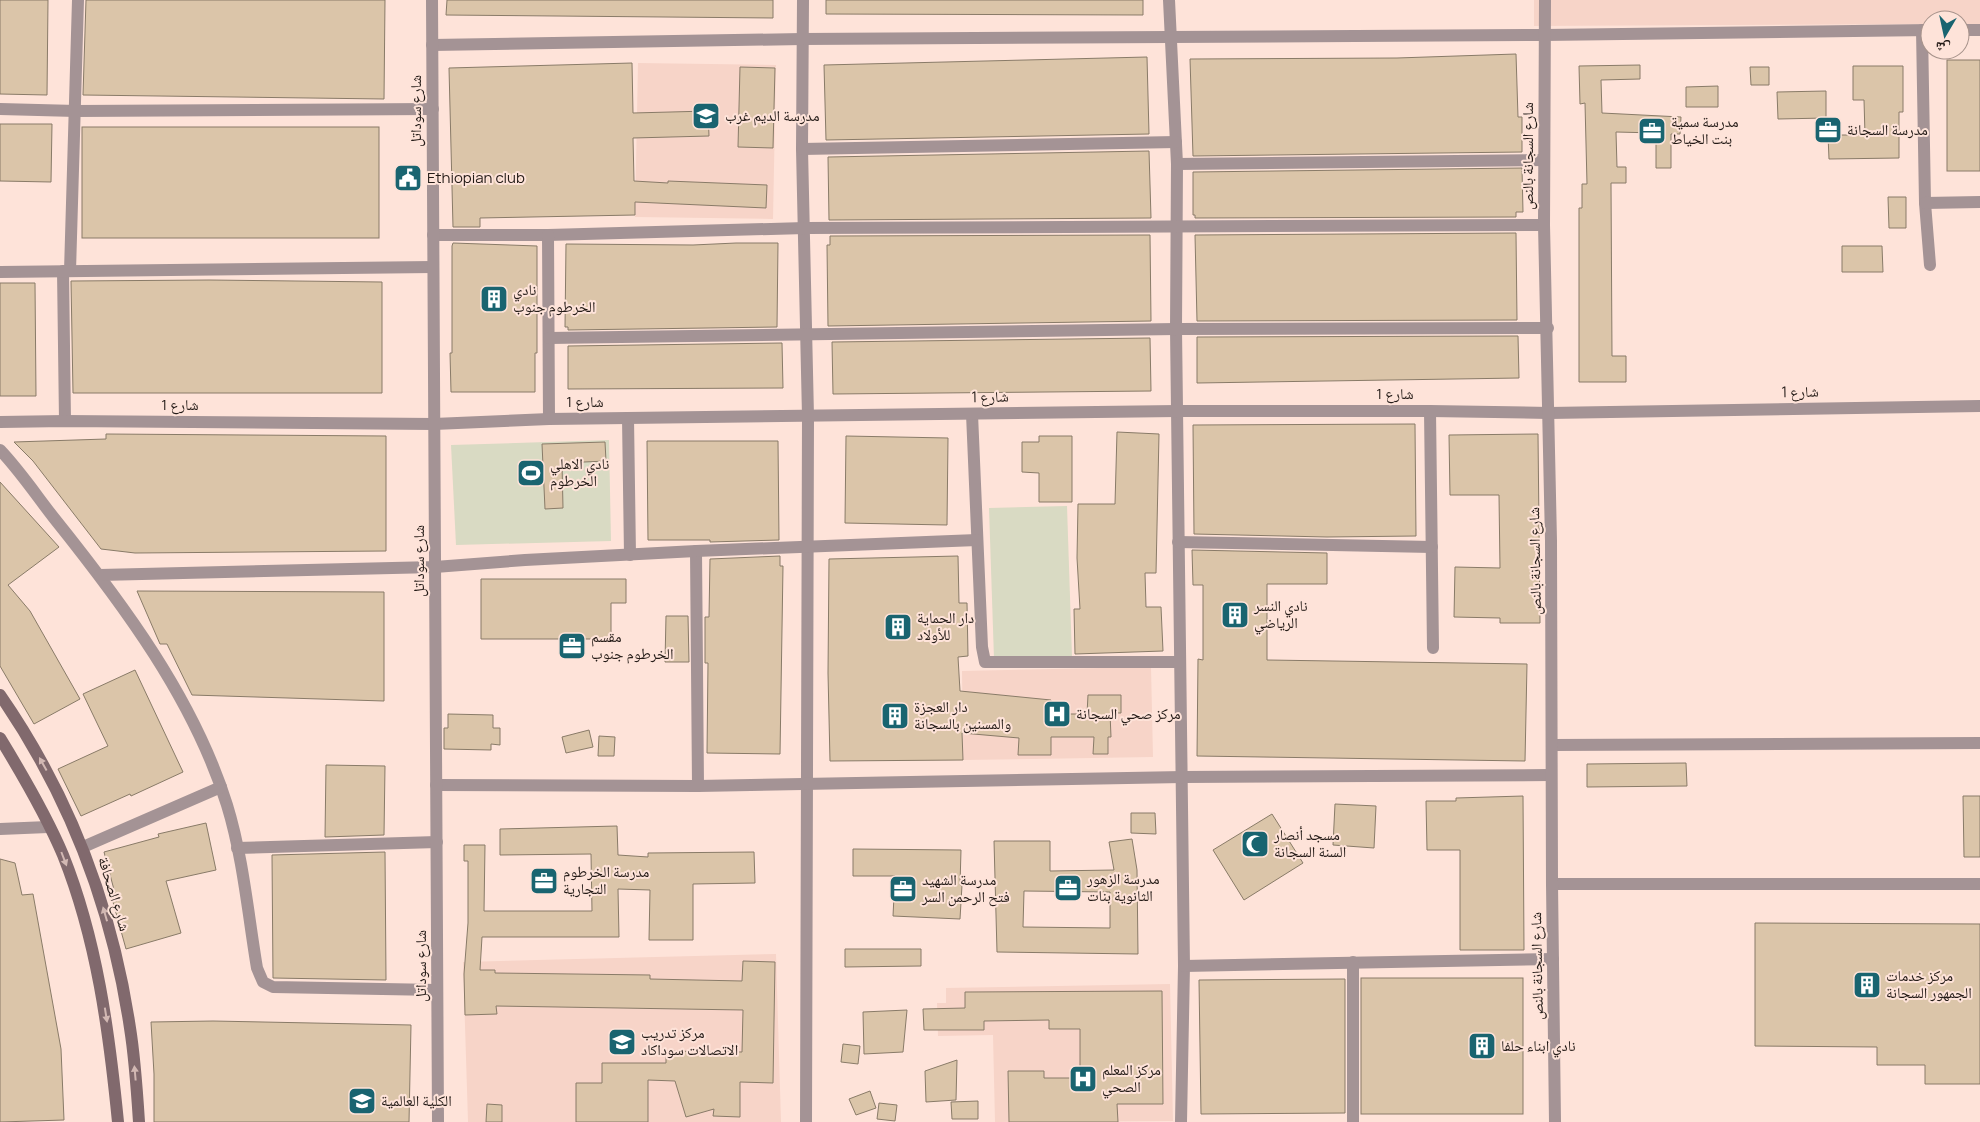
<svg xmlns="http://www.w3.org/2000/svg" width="1980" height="1122" font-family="Manrope,'Noto Naskh Arabic',sans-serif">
<rect width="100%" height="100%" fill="#fee3d9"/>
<g fill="#f7d4c8">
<path d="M1534 0H1980V24H1960V20H1930V24L1534 26Z"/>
<path d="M638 63 776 65 773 219 635 217Z"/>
<path d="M1151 667 1153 757 963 760 962 671Z"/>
<path d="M776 954 781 1122H468L463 962Z"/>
<path d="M1170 984 1173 1121 995 1122 993 1035 938 1036 937 1003H946V988Z"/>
</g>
<g fill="#d9dac3">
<path d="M609 440 611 541 456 545 451 445Z"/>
<path d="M1067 506 1072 657 994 659 989 508Z"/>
</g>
<g fill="#dbc5a9" stroke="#897b68" fill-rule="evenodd">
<path d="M0 0H48L47 95 0 94Z"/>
<path d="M86 0H385L384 99 83 95Z"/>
<path d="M447 0H773V18L446 15Z"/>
<path d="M826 0H1143V15L826 14Z"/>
<path d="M1516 54 1518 117H1522V152L1193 156 1190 59 1397 58Z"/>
<path d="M1147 57 1149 134 826 140 824 65Z"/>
<rect x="1947" y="60" width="33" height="111"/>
<path d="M632 63 633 113 708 111 709 136 633 138 634 181 668 183V181L767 185 766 208 635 202V215L480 218V227H453L449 68Z"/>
<path d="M1640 65V79L1601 80 1602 113 1681 117 1680 134H1671V168H1656V133L1616 132 1617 167H1626V183H1611L1612 356H1626V382H1579V208H1582V184H1587L1585 103 1580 104 1579 66Z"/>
<path d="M1853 66H1903V112H1899V158L1829 159 1828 135H1865L1864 100H1853Z"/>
<path d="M740 67 775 68 773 148 738 147Z"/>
<path d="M1750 67H1769V85H1751Z"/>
<path d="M1718 86V107H1686V87Z"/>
<path d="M1826 91V118L1778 119 1777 92Z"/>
<path d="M0 124H52L51 182 0 181Z"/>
<rect x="82" y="127" width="297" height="111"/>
<path d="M1149 151 1151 218 829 220 828 157Z"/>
<path d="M1522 168 1523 212H1516V217L1195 218V215H1193V172Z"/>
<path d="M1888 197H1906V228H1889Z"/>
<path d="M1516 233 1517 320 1197 321 1195 235Z"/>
<path d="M1150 235 1151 321 828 326 827 245H830V236Z"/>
<path d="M453 243 537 246V353H535V392H451L450 353H452V246Z"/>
<path d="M736 243H778L777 327 568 330V327H565L566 244 693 245Z"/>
<path d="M1842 246H1882L1883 272H1842Z"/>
<path d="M209 280 382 282V393H73L71 281Z"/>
<path d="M0 283H35L36 396H0Z"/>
<path d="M1518 336 1519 378 1197 383V337Z"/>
<path d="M1150 338 1151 391 833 394 832 342Z"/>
<path d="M782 343 783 388 568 389V346Z"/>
<path d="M1415 424 1416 536 1327 537 1194 534 1193 425Z"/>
<path d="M1117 432 1159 434 1156 573H1145L1146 607H1161L1163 651 1075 654 1074 609H1080L1077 558 1078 504H1115Z"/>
<path d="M106 434 386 436V551L135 553 101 549 33 461 14 442 106 439Z"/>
<path d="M1538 434 1540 623H1500V618L1454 617 1455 567 1500 568 1499 495H1450L1449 435Z"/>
<path d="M846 436 948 438 947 525 845 523Z"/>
<path d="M1039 436H1072V502H1039V473L1022 472V442H1039Z"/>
<path d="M647 441H778L779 540 710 542V540H648Z"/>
<path d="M605 442 606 461 562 463 563 508 545 509 542 444Z"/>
<path d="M0 482 59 547 8 585 30 611 80 699 34 724 0 666Z"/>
<path d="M1192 550 1327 553V584H1267V660L1527 664 1525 761 1197 756 1198 659 1203 660V585H1193Z"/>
<path d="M780 556V566H783L780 754 707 753 708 663H705V617H709L710 559Z"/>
<path d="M958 556 959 603H967L968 656 958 657 960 691 1051 700V714H1087L1088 695H1121V713H1110L1111 737H1108V754H1093L1094 737H1051V755H1018L1019 738 962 733 963 760 830 761 828 673 829 559Z"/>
<path d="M481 579H626V603H611V639H481Z"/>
<path d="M137 591 384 592V701L192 695 167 644H160Z"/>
<path d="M666 616H688L689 662H665Z"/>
<path d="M135 670 183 772 131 796 130 794 81 816 58 769 108 746 83 694Z"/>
<path d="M448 714 493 715V728H500V745L491 744V750L444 749V728H448Z"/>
<path d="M589 730 593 747 566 753 562 737Z"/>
<path d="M599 736 615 737 614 756H598Z"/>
<path d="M1686 763 1687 786 1587 787V764Z"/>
<path d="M326 765 385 766 384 835 325 837Z"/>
<path d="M1523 796 1524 950H1460V850H1427L1426 801H1456V798Z"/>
<path d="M1963 796H1980V857H1964Z"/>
<path d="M1335 804 1376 806 1374 848 1333 845Z"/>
<path d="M1131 813H1155L1156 834 1131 833Z"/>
<path d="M1272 814 1303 863 1244 900 1213 850Z"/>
<path d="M206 823 216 870 166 881 181 933 126 949 113 902 117 901 104 852 159 837 158 834Z"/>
<path d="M617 826 618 855 648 857V853L754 852 755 883 693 884V940H649L650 890 618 889 619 937H482L480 970H495V973L650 975V979L742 981 743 961 775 962 773 1083 740 1082V1117L713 1116 714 1109 686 1117 675 1081 648 1080V1122H576V1083H602V1063H666V1051L742 1052 743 1010 496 1006 497 1014 465 1015 464 974 468 923V861H464V845H485L484 911H592L591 854 500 855V829Z"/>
<path d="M1132 839 1137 870 1138 954 997 952 994 841H1050V871L1114 870 1109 842ZM1024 891 1110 892V928L1023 927Z"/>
<path d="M853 849 961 850 960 885H962L960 919 893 916 895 876H853Z"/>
<path d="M385 852 386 980 273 978 272 855Z"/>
<path d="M0 859 15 863 22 895 33 894 61 1049 64 1120 0 1122Z"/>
<path d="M1755 923 1980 924V1084H1925V1065H1877V1047L1755 1046Z"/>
<path d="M845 949H921V966L845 967Z"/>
<rect x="1361" y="978" width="162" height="136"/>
<path d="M1345 979V1113L1201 1114 1199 980Z"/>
<path d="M1162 991 1163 1104H1117L1118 1122H1009L1008 1071H1044V1078H1080V1029H1049V1020L984 1021V1030H924L923 1009 965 1008V992Z"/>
<path d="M907 1010 903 1052 864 1054 863 1012Z"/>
<path d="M213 1021 411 1025 409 1122H154V1074L151 1022Z"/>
<path d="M843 1044 860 1046 858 1064 841 1062Z"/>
<path d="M957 1060 956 1100 926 1102 925 1071Z"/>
<path d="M870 1091 876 1108 856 1115 849 1099Z"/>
<path d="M978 1101V1119H952L951 1102Z"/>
<path d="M879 1103 897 1105 895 1121 877 1119Z"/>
<path d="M487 1104 502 1105V1122H486Z"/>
</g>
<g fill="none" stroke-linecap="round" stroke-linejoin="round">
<g stroke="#a49395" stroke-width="12">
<path d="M803 0 802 149 808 416 806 1122"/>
<path d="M1169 0 1177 164 1176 329 1184 966 1181 1122"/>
<path d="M1922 30 1925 203 1930 265"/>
<path d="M1960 30H1980"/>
<path d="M432 45 802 39 1544 35 1930 30"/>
<path d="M0 109 76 111 433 109"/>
<path d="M802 149 1176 142"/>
<path d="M1177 164 1544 160"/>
<path d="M1925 203 1980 202"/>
<path d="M433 235H548L805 228 1544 225"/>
<path d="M548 235 549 419"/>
<path d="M63 271 65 421"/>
<path d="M70 271 78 0"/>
<path d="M0 272 433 267"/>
<path d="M549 338 1176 329 1548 328"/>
<path d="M1430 411 1433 648"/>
<path d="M972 414 982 647 985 662H1180"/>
<path d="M628 418 630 555"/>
<path d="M0 422 65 421 434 424 549 419 1177 411H1430L1549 413 1980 406"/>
<path d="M0 450C20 471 36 495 54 518 123 604 194 699 227 805 243 857 248 914 257 968L263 982 273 987 437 990"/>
<path d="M1178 542 1432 547"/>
<path d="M696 551 698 786"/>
<path d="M100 575 435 567 525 560 696 551 977 540"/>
<path d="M1552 745 1980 743"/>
<path d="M436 785 698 786 1183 777 1551 775"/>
<path d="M0 829 48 827"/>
<path d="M83 847 221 787"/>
<path d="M237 848 437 842"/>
<path d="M1552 884H1980"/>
<path d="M1184 966 1553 959"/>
<path d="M1353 1122V962"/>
</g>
<g stroke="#a49395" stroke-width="12">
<path d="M432 0 438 1122"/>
<path d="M1545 0 1544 225 1551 541 1552 884 1555 1122"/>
</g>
<g stroke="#81696d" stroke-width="12">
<path d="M0 695C70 796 112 907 130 1028 135 1059 137 1091 139 1122"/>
<path d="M0 738C22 774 47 817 63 855 97 940 109 1031 118 1122"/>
</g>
</g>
<defs><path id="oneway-solid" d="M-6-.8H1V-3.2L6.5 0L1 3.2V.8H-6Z" transform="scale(1.25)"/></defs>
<g fill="#d2b8b3">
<use href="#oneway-solid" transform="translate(43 764) rotate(-119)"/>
<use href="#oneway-solid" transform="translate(64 859) rotate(69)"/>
<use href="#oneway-solid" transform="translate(105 914) rotate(-106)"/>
<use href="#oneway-solid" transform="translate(106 1015) rotate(81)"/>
<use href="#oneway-solid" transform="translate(135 1073) rotate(-95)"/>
</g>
<defs>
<symbol id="school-square" viewBox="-11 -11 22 22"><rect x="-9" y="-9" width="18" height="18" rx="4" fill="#196470" stroke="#fee3d9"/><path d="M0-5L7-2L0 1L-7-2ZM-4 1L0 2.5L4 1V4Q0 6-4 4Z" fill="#fff"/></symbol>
<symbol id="office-square" viewBox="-11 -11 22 22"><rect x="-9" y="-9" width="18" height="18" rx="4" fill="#196470" stroke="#fee3d9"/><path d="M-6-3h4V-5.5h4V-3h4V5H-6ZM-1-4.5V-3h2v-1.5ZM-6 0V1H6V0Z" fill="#fff"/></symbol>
<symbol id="civic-square" viewBox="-11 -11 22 22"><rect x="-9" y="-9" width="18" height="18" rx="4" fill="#196470" stroke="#fee3d9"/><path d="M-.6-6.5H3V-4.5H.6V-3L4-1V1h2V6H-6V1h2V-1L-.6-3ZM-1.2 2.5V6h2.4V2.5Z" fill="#fff"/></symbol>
<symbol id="building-square" viewBox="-11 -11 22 22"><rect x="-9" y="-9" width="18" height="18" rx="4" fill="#196470" stroke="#fee3d9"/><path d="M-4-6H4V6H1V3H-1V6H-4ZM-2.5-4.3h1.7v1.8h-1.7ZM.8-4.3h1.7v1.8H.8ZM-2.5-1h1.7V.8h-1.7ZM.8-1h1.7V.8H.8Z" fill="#fff"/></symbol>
<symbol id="stadium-square" viewBox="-11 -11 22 22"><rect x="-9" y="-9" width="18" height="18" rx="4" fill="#196470" stroke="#fee3d9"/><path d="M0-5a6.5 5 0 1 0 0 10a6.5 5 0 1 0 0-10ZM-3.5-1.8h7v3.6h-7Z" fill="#fff"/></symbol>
<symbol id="hospital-square" viewBox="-11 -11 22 22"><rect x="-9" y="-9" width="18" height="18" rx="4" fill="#196470" stroke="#fee3d9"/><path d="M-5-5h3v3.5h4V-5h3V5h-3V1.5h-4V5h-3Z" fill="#fff"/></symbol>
<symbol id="mosque-square" viewBox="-11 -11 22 22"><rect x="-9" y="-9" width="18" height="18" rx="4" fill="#196470" stroke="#fee3d9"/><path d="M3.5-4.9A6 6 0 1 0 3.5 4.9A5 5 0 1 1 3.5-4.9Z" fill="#fff"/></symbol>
<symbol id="university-square" viewBox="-11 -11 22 22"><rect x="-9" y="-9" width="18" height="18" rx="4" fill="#196470" stroke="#fee3d9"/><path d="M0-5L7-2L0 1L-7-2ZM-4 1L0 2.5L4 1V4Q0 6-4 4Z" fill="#fff"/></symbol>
</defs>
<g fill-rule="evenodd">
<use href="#school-square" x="690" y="100" width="32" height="32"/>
<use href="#office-square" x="1812" y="114" width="32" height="32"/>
<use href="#office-square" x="1636" y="115" width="32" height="32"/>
<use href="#civic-square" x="392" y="162" width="32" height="32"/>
<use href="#building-square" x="478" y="283" width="32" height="32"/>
<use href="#stadium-square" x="515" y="457" width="32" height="32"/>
<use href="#building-square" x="1219" y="599" width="32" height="32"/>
<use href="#building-square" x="882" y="611" width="32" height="32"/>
<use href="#office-square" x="556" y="630" width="32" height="32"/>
<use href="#hospital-square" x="1041" y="698" width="32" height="32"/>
<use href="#building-square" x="879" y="700" width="32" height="32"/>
<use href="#mosque-square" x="1239" y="828" width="32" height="32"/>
<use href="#office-square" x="528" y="865" width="32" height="32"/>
<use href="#office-square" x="1052" y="872" width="32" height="32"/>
<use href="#office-square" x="887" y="873" width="32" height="32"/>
<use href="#building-square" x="1851" y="969" width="32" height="32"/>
<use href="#school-square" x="606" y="1026" width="32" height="32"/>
<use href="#building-square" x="1466" y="1030" width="32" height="32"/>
<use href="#hospital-square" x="1067" y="1063" width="32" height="32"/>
<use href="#university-square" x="346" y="1085" width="32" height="32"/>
</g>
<g text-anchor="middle" stroke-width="4" stroke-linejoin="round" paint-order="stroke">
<g font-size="15" fill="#241b17" stroke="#fee3d9">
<text transform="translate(416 111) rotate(-90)" y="5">شارع سوداتل</text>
<text transform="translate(1528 156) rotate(-90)" y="5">شارع السجانة بالنص</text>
<text transform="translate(1800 392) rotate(-1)" y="5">شارع 1</text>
<text x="1395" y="399">شارع 1</text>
<text transform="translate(990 397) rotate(-1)" y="5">شارع 1</text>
<text x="585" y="407">شارع 1</text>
<text x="180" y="410">شارع 1</text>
<text transform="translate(419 561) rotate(-90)" y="5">شارع سوداتل</text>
<text transform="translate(1535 561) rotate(-91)" y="5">شارع السجانة بالنص</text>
<text transform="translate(114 894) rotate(73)" y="5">شارع الصحافة</text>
<text transform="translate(421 966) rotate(-90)" y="5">شارع سوداتل</text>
<text transform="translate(1537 966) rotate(-91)" y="5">شارع السجانة بالنص</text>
</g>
<g font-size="15" fill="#241b17" stroke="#fee3d9" text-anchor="start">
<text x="725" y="121">مدرسة الديم غرب</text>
<text x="1671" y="127">مدرسة سمية<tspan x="1671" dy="17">بنت الخياط</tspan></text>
<text x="1847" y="135">مدرسة السجانة</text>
<text x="427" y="183">Ethiopian club</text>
<text x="513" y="295">نادي<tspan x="513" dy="17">الخرطوم جنوب</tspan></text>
<text x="550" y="469">نادي الاهلي<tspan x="550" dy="17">الخرطوم</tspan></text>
<text x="1254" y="611">نادي النسر<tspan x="1254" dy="17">الرياضي</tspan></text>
<text x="917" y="623">دار الحماية<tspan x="917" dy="17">للأولاد</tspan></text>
<text x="591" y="642">مقسم<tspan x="591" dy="17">الخرطوم جنوب</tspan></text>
<text x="914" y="712">دار العجزة<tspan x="914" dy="17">والمسنين بالسجانة</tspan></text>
<text x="1076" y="719">مركز صحي السجانة</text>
<text x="1274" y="840">مسجد أنصار<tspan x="1274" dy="17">السنة السجانة</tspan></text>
<text x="563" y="877">مدرسة الخرطوم<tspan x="563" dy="17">التجارية</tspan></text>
<text x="1087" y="884">مدرسة الزهور<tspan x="1087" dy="17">الثانوية بنات</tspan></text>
<text x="922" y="885">مدرسة الشهيد<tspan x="922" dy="17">فتح الرحمن السر</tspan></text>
<text x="1886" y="981">مركز خدمات<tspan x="1886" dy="17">الجمهور السجانة</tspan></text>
<text x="641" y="1038">مركز تدريب<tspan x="641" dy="17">الاتصالات سوداكاد</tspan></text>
<text x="1501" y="1051">نادي ابناء حلفا</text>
<text x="1102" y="1075">مركز المعلم<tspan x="1102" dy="17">الصحي</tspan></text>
<text x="381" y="1106">الكلية العالمية</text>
</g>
</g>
<g transform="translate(1945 35) rotate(189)"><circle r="24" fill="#fee3d9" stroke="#a7938b"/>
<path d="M0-4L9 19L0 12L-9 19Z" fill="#196470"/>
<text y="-8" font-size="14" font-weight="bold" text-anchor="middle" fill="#241b17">ش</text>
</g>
</svg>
